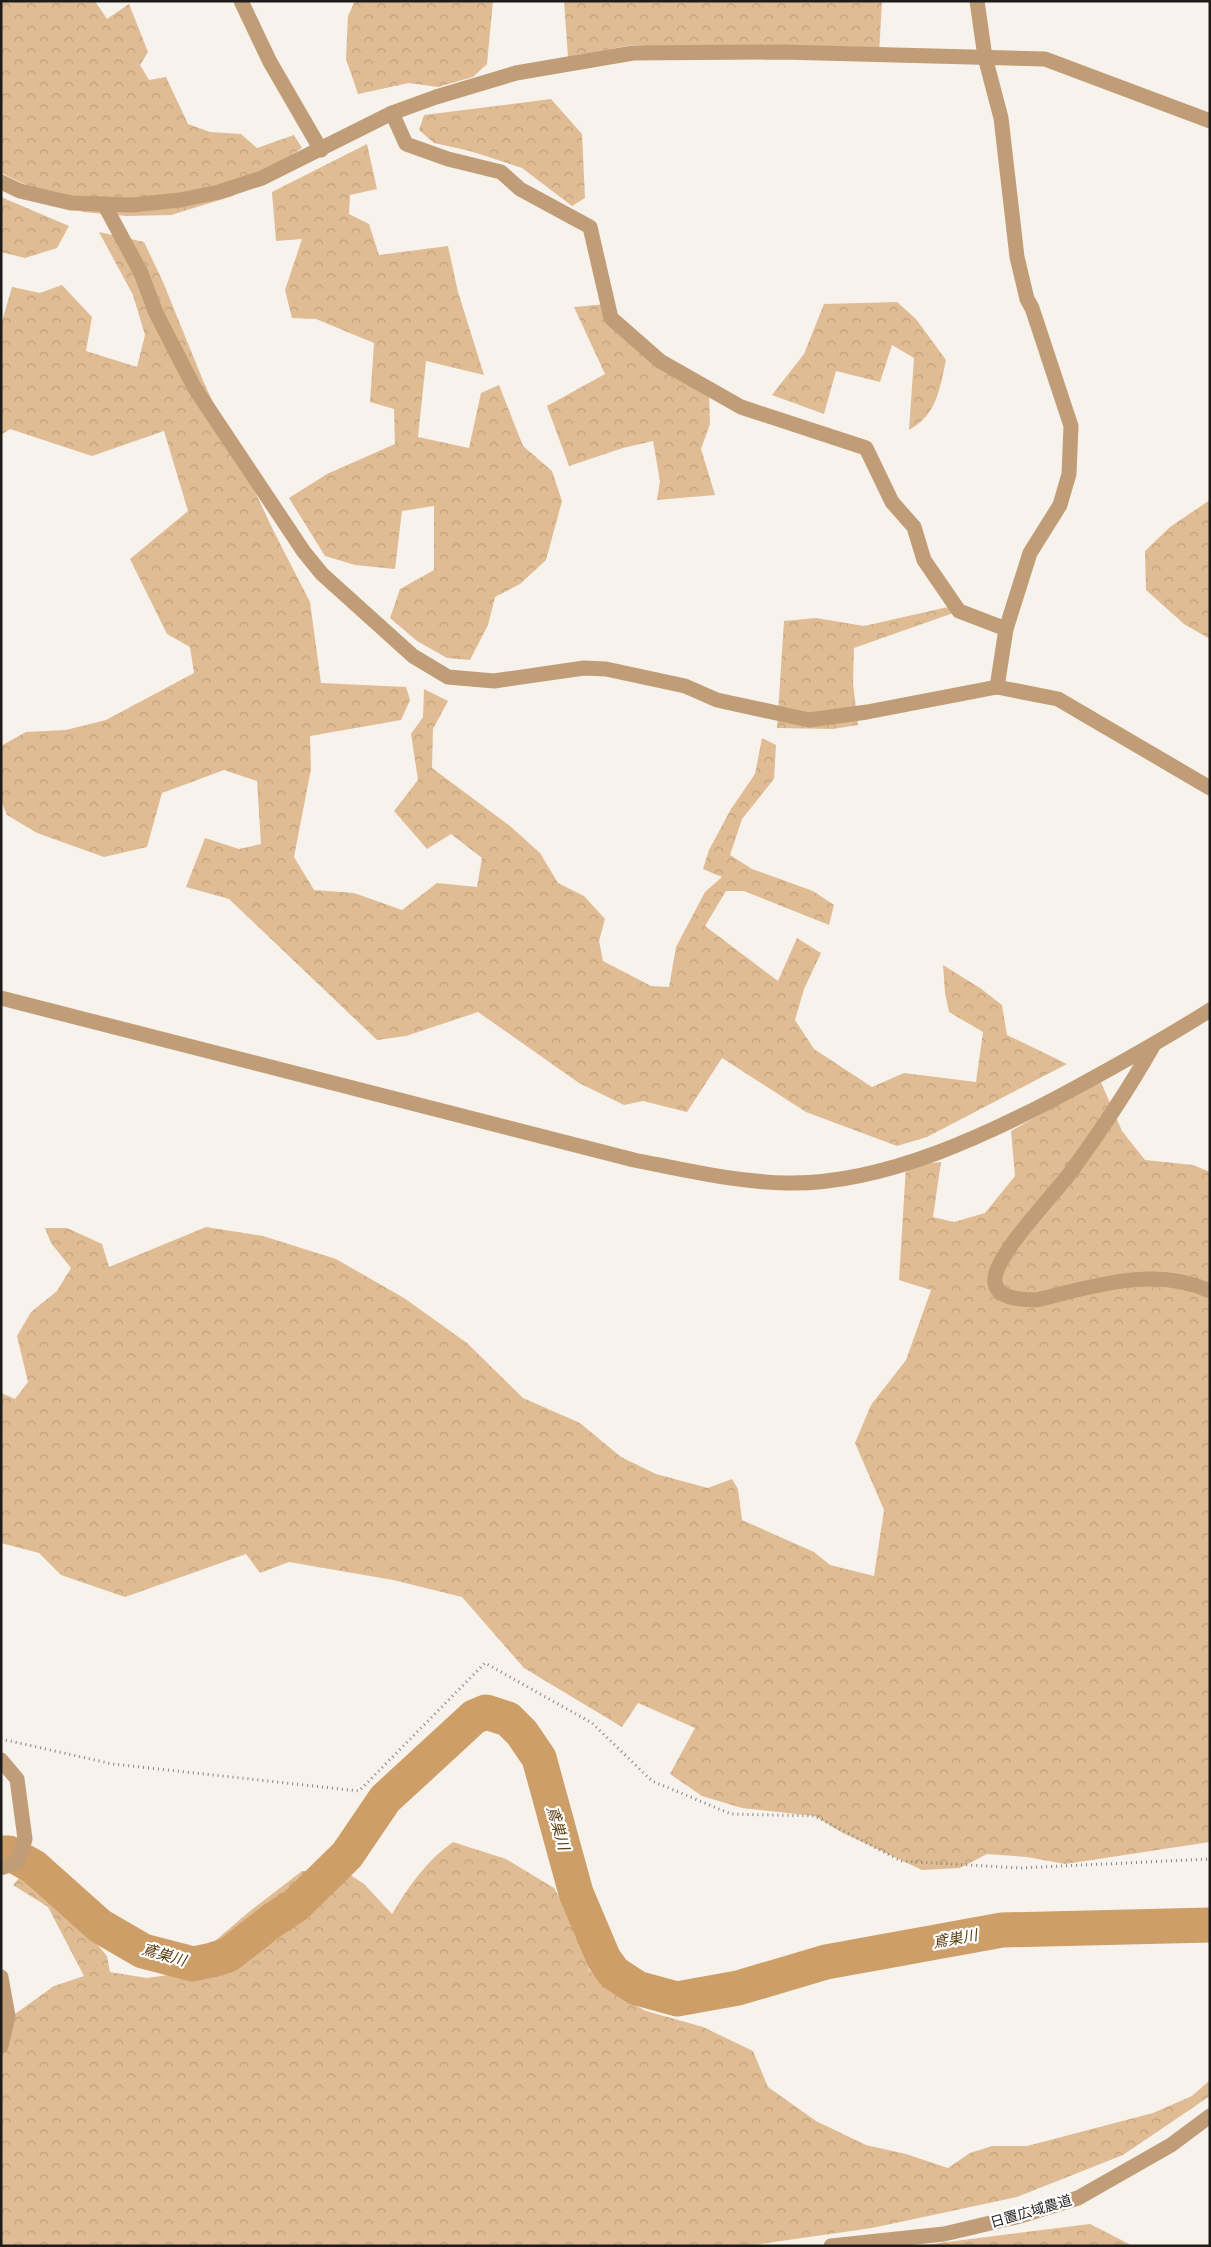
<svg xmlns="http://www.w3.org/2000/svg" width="1211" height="2247" font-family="Rubik,'Noto Sans JP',sans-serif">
<defs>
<pattern id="forest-crowns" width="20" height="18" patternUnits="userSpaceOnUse" patternTransform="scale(1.25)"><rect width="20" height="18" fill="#e0bc94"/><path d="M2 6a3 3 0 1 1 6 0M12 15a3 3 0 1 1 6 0" fill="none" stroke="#c0a17f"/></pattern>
</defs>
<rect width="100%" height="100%" fill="#f7f2ec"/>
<g fill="url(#forest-crowns)">
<path d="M1 1H46L48 3 50 1H95L107 19 129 4 148 52 140 65 149 80 166 77 188 124 210 132 241 134 257 148 294 135 302 148 233 196 171 215 127 216 83 212 1 173Z"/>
<path d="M355 1H493L487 64 473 77 438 87 409 83 358 94 346 59 348 16Z"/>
<path d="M564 1H882L879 54 748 53 632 45 568 57Z"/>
<path d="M551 99 582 134 585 198 572 206 522 168 470 151 434 143 419 130 424 115Z"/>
<path d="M367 144 377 189 350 195 349 214 369 224 379 255 448 246 458 292 484 375 426 361 418 437 469 448 481 393 499 385 523 446 552 471 562 501 546 560 520 584 495 597 488 625 470 660 447 658 417 641 390 618 400 589 434 570V506L402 511 395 569 355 565 325 556 289 498 327 474 395 444 394 409 370 402 374 343 316 319 292 318 285 290 302 239 276 241 272 192Z"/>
<path d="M1 197 69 226 57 248 25 258 1 252Z"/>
<path d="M99 232 144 242 163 282 204 383 273 530 310 602 321 683 406 687 410 700 401 720 310 736 311 769 294 857 314 890 354 893 402 910 437 883 477 887 482 858 451 834 427 849 394 811 418 780 411 734 423 717 424 689 448 701 433 729 432 768 510 826 540 853 558 883 584 896 605 919 599 941 603 961 651 986 669 987 676 947 705 892 722 877 703 869 709 850 731 809 755 774 762 738 776 745 774 779 742 819 730 855 752 869 813 891 834 905 829 925 744 891H726L705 926 778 981 797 938 821 953 804 989 795 1020 814 1049 872 1087 904 1073 976 1082 983 1032 949 1012 945 993 943 965 980 988 1002 1005 1007 1035 1067 1064 927 1137 897 1146 806 1112 722 1058 687 1112 643 1101 624 1105 579 1083 478 1012 406 1036 377 1040 229 899 186 887 205 838 239 849 261 844 257 781 224 770 162 793 147 847 104 857 37 833 7 815 1 801V746L26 732 66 730 106 720 194 673 190 647 167 634 130 559 188 511 164 431 92 456 10 429 1 435V325L12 287 40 293 62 285 92 317 86 351 137 367 145 335 133 295Z"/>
<path d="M897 302 916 319 946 360C940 388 937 415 909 430L914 358 892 345 880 382 836 371 824 414 772 395 804 354 824 304Z"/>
<path d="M607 304 613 328 709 396 710 424 701 449 715 495 657 500 660 481 653 441 623 448 569 466 547 406 605 374 574 307Z"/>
<path d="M1210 500V639L1184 624 1146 590 1145 551 1170 527Z"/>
<path d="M948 607 959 611 854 648 853 683 858 725 833 729 777 728 784 621 816 618 864 626Z"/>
<path d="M1100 1080 1122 1131 1145 1160 1193 1165 1210 1172V1842L1065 1864 1027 1857 987 1854 960 1868 922 1870 841 1832 815 1816 742 1808 702 1796 670 1774 695 1728 638 1703 622 1727 524 1668 462 1597 393 1580 289 1562 260 1573 246 1554 125 1597 61 1575 39 1553 1 1543V1393L15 1399 28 1382 17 1336 31 1312 57 1291 71 1268 51 1243 45 1228H67L102 1244 109 1267 206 1227 263 1236 336 1259 404 1298 467 1343 523 1398 580 1423 621 1457 656 1474 708 1488 732 1479 738 1489 742 1520 814 1552 830 1565 874 1576 884 1510 855 1443 871 1405 906 1360 931 1290 899 1280 906 1166 941 1162 933 1217 954 1222 985 1213 1015 1176 1011 1131Z"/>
<path d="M453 1842 506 1859 554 1888 585 1945 589 1970 618 1996 646 2011 703 2027 753 2051 768 2087 816 2121 866 2145 906 2154 948 2168 970 2153 992 2146H1027L1153 2113 1192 2096 1210 2080V2096L1123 2155 1017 2197 872 2228 746 2246H1V2024L54 1986 84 1976 48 1907 13 1885 23 1874 70 1912 107 1956 110 1972 147 1978 176 1974 250 1911 302 1871 349 1874 364 1884 392 1914C409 1886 426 1861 453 1842Z"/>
<path d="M1090 2224 1133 2246H916Z"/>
</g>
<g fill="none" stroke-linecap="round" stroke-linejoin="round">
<path stroke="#cd9e67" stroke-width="35" d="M1 1853H9L34 1867 100 1926 143 1951 193 1964 212 1960 228 1955 273 1920 296 1905 347 1855 385 1799 474 1717 486 1712 508 1719 522 1733 539 1758 576 1893 604 1959 614 1973 637 1988 677 1999 738 1988 826 1962 1002 1930 1210 1925"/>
<path stroke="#878480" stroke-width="3" stroke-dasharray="1 4" stroke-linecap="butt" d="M1 1739 113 1764 359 1791 485 1663 592 1723 652 1781 731 1814 815 1816 901 1861 1020 1868 1210 1859"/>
<g stroke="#c09d76" stroke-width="15">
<path d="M241 1 270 62 321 150"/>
<path d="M977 1 985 57 1001 118 1017 257 1027 299 1032 308 1071 426 1069 474 1060 505 1030 553 1006 629 997 687"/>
<path d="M392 113 406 144 448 159 501 172 520 189 590 227 611 318 660 361 741 407 866 448 892 502 914 527 924 560 959 611 1006 629"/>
<path d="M1 182 20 191 71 203 132 205 180 200 219 192 262 178 392 113 436 97 516 73 633 53 782 52 1045 59 1210 121"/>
<path d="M104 204 141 273 156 313 194 387 304 552 322 574 413 656 448 677 494 681 584 668 606 669 685 686 717 700 809 720 867 712 997 687 1058 699 1210 788"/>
<path d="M1 998 634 1160C685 1170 735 1182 787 1183 884 1185 992 1133 1075 1088 1121 1063 1166 1038 1210 1010"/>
<path d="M1153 1046C1128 1090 1100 1132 1070 1173 1053 1196 997 1253 995 1278 993 1299 1022 1300 1036 1300 1091 1287 1155 1265 1210 1291"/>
<path d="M1 1760 17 1779 25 1839 18 1862 1 1868"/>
<path d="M1 1977 8 2016 1 2046"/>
<path d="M831 2246 944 2234 1020 2216 1078 2198 1171 2145 1210 2116"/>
</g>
</g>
<g text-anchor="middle" stroke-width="4.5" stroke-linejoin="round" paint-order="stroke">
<g font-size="14" fill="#1e1c1a" stroke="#fff">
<text transform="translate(1031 2211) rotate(-16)" y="5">日置広域農道</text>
</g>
<g font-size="15" font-style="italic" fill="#5c3c10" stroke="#fff">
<text transform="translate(558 1828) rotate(74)" y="5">鳶巣川</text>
<text transform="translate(955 1939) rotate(-10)" y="5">鳶巣川</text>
<text transform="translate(164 1955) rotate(16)" y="5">鳶巣川</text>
</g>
</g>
<rect width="1211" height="2247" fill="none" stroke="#1e1c1a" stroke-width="5"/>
</svg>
